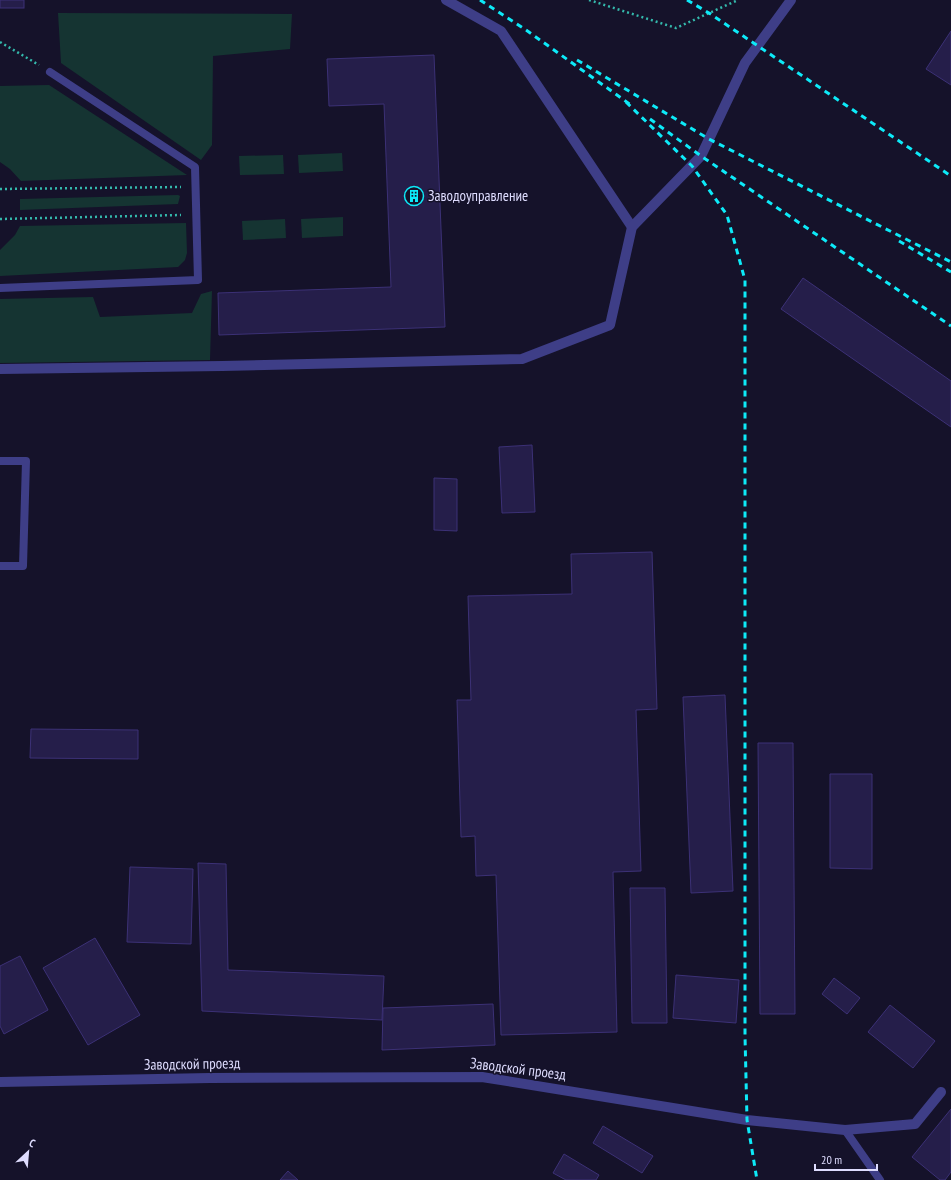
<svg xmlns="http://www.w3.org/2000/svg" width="951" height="1180" font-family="'PT Sans Narrow',sans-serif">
<rect width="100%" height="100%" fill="#15122a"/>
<g fill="#153432">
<path d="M58 13 292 14 290 49 213 56 212 145 201 160 61 63Z"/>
<path d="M49 85 187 175 21 181 10 169 0 162V86Z"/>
<path d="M342 153 343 171 299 173 298 155Z"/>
<path d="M283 155 284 174 240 175 239 156Z"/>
<path d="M178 195 180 196 178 204 20 210V199Z"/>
<path d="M343 217V236L302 238 301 219Z"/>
<path d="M285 219 286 238 243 240 242 221Z"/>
<path d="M186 223 187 253 185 260 178 267 0 276V250L15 235 20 226Z"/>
<path d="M212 291 210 360 0 363V299L93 297 100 317 192 313 201 294Z"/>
</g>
<g fill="#251e4a" stroke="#3c3176">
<rect x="0" y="0" width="24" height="8"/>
<path d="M951 31V85L926 69Z"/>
<path d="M434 55 445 327 219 335 218 293 391 287 384 104 329 106 327 59Z"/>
<path d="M803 278 951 381V427L781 309Z"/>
<path d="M532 445 535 512 502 513 499 447Z"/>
<path d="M434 478 457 479V531L434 530Z"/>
<path d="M652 552 657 709 636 710 641 871 613 872 617 1032 501 1035 496 875 476 876 475 836 461 837 457 700H471L468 596 572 594 571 554Z"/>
<path d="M725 695 733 891 691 893 683 697Z"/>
<path d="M31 729 138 730V759L30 758Z"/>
<path d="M758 743H793L795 1014H760Z"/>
<path d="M830 774H872V869L830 868Z"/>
<path d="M198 863 226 864 228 970 384 976 382 1020 202 1011Z"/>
<path d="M130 867 193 869 191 944 127 942Z"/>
<path d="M630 888H665L667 1023H632Z"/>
<path d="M95 938 140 1015 88 1045 43 968Z"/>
<path d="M20 956 48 1010 4 1034 0 1026V966Z"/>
<path d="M676 975 739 980 736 1023 673 1018Z"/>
<path d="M834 978 860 998 847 1014 822 994Z"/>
<path d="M493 1004 495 1045 382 1050 383 1008Z"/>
<path d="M890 1005 935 1041 913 1068 868 1032Z"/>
<path d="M951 1109V1172L945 1180H940L912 1157Z"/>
<path d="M603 1126 653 1156 642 1173 593 1143Z"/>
<path d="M564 1154 599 1175 596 1180H566L553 1173Z"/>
<path d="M288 1171 298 1180H280Z"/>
</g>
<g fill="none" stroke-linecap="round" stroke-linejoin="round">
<g stroke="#34b9ac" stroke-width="2.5" stroke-dasharray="2 3" stroke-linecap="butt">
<path d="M589 0 676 28 738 0"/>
<path d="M0 42 39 65"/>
<path d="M0 189 181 187"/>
<path d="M0 219 181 215"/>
</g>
<g stroke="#3e3e87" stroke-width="8">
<path d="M0 288 198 280 195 167 50 72"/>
<path d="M0 461H26L23 566H0"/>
<path d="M845 1130 880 1180"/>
</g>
<g stroke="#3e3e87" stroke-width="10">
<path d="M446 0 501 31 632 227"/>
<path d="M0 369 222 366 522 359 610 325 632 227 701 156 745 63 791 0"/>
<path d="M0 1082 210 1078 482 1077 747 1120 845 1130 915 1124 941 1092"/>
</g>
<g stroke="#0deaf8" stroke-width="3" stroke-dasharray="6 5" stroke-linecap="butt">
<path d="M480 0 526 30 631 105"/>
<path d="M687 0 709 13 951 176"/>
<path d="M577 60 709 139 951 262"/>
<path d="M626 102 692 166 727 215 745 280V1036L747 1120 757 1180"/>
<path d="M650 119 701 156 951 326"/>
<path d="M899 241 951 272"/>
</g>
</g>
<defs>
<symbol id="building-ring" viewBox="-11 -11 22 22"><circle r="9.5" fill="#15122a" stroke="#0deaf8" stroke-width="1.5"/><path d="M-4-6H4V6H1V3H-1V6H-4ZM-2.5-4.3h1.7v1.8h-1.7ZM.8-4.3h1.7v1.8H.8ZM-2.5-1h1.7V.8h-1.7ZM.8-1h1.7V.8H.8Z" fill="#0deaf8"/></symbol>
</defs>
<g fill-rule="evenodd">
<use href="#building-ring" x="403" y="185" width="22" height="22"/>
</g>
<g text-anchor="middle" stroke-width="3" stroke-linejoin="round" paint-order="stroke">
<g font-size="15" fill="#dedcfe" stroke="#15122a" text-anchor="start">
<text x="428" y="201">Заводоуправление</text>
</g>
<g font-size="15" fill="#dedcfe" stroke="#15122a">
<text transform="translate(192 1064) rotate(-1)" y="5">Заводской проезд</text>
<text transform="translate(518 1069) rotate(7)" y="5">Заводской проезд</text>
</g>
</g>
<g transform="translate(28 1152) rotate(26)" stroke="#15122a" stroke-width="3" paint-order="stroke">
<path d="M0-3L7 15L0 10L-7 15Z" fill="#dedcfe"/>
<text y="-6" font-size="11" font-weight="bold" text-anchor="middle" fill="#dedcfe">С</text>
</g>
<path d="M815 1164v6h62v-6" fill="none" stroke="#dedcfe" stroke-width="2"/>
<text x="821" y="1164" font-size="12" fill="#dedcfe" stroke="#15122a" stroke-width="3" paint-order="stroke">20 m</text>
</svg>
